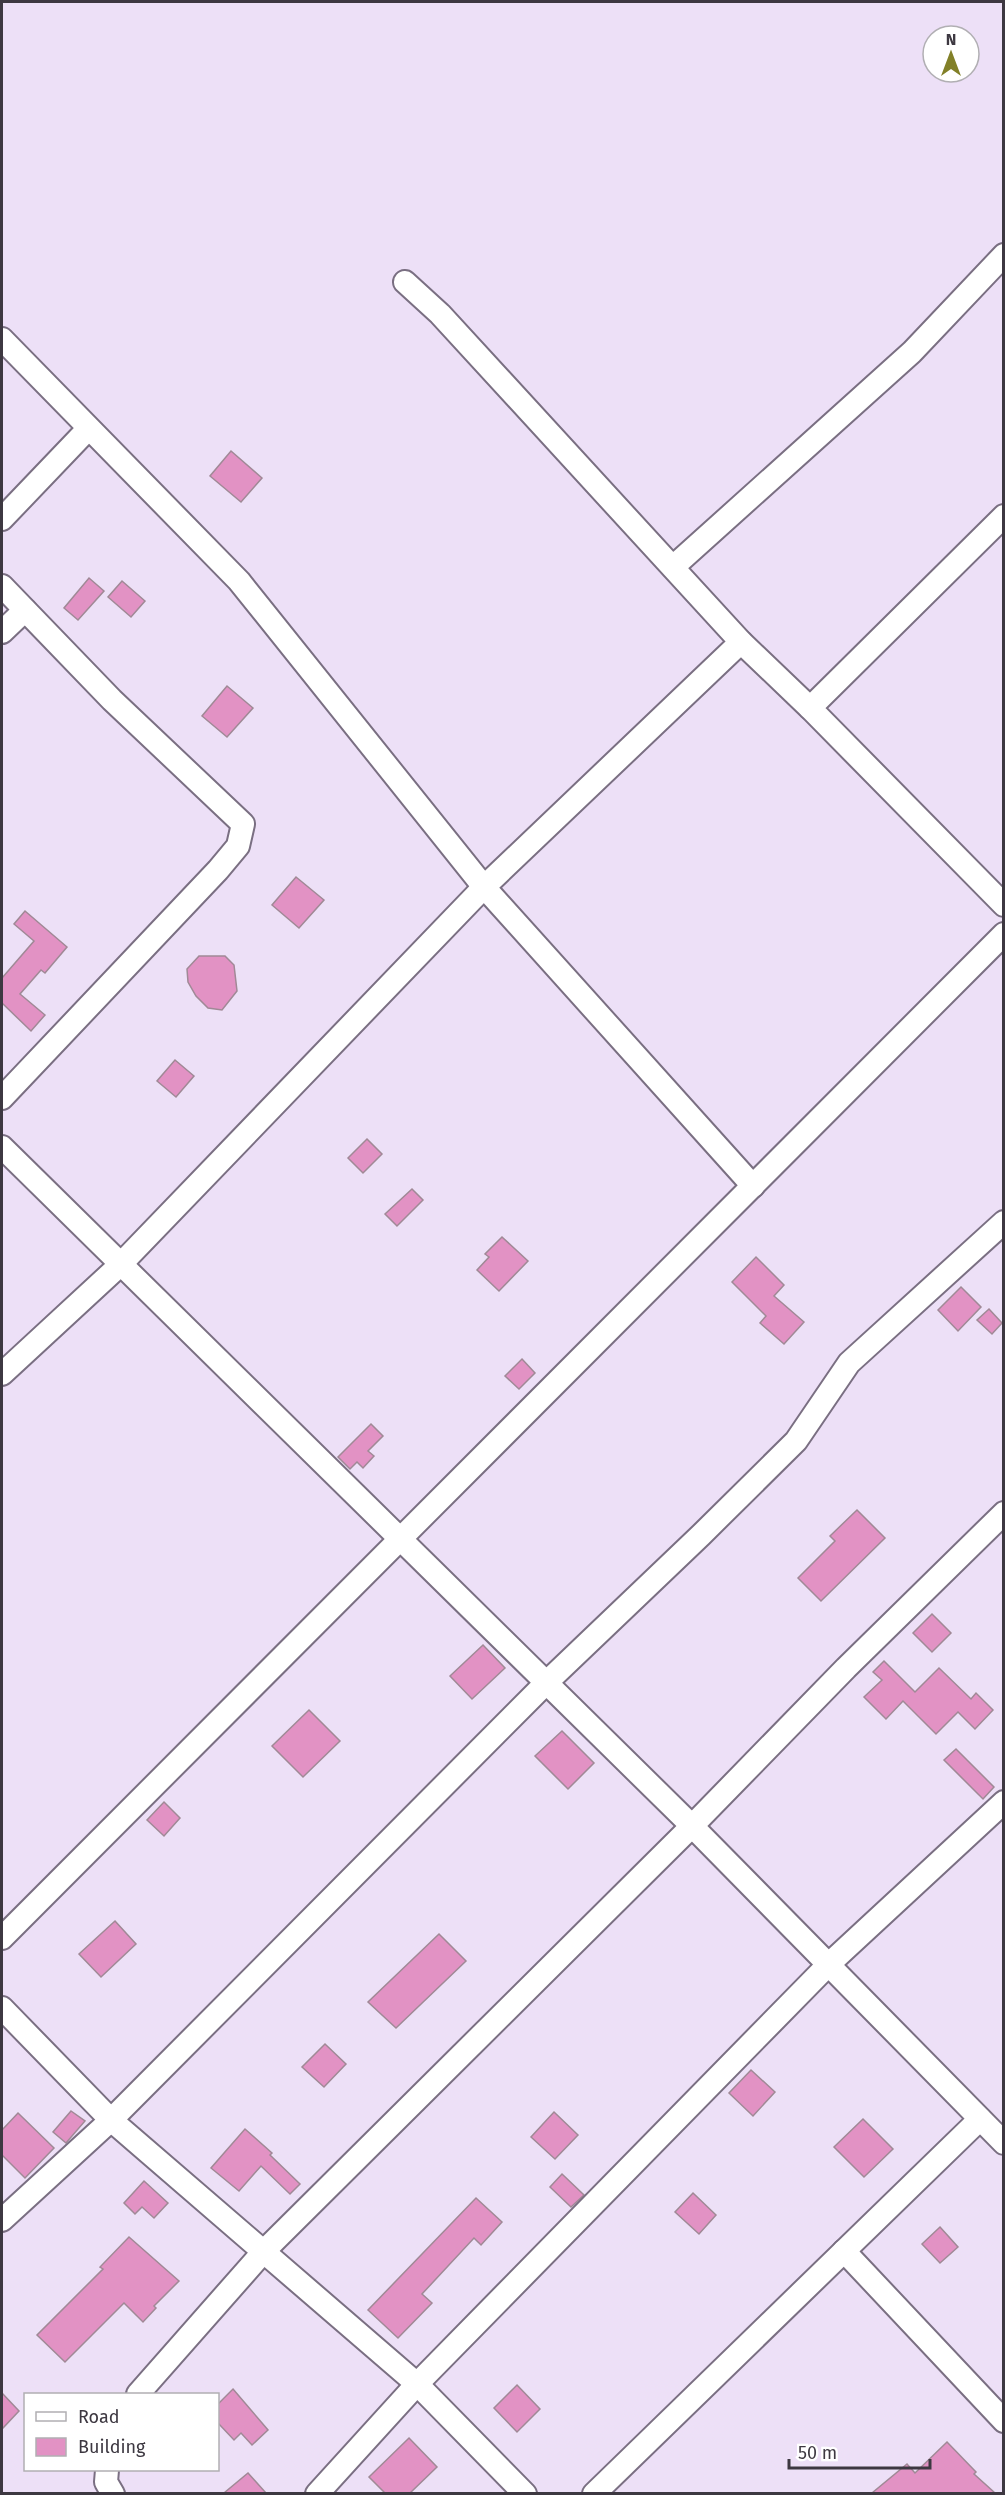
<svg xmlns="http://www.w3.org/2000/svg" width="1005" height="2495" font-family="'Fira Sans',sans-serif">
<rect width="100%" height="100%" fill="#ede0f7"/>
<g fill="#e292c4" stroke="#a08996" stroke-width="1.5">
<path d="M231 451 262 478 241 502 210 476Z"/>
<path d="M89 578 104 591 78 620 64 608Z"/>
<path d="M122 581 145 601 131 617 108 597Z"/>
<path d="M227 686 253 708 227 737 202 716Z"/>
<path d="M296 877 324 900 299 928 272 905Z"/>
<path d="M25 911 67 947 45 973 41 970 20 994 45 1015 31 1031 2 1003V978L34 941 14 924Z"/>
<path d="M199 956H225L234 965 237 991 222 1010 208 1008 196 996 188 982 187 969Z"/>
<path d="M175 1060 194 1076 176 1097 157 1081Z"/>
<path d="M367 1139 382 1154 363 1173 348 1158Z"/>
<path d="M412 1189 423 1200 397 1226 385 1214Z"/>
<path d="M502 1237 528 1261 499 1291 477 1270 489 1257 485 1254Z"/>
<path d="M756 1257 784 1285 774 1296 804 1322 784 1344 760 1323 766 1316 732 1282Z"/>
<path d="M961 1287 981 1307 958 1331 938 1310Z"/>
<path d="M989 1309 1002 1323 992 1334 977 1320Z"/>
<path d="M522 1359 535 1373 519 1389 505 1376Z"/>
<path d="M371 1424 383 1436 368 1451 374 1456 363 1468 357 1462 350 1469 338 1457Z"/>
<path d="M857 1510 885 1538 821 1601 798 1578 835 1541 830 1536Z"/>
<path d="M932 1614 951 1633 932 1652 913 1633Z"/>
<path d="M483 1645 505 1668 472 1699 450 1676Z"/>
<path d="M884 1661 915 1692 939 1668 971 1699 976 1693 993 1710 975 1729 958 1712 936 1734 903 1701 886 1719 864 1697 882 1680 873 1672Z"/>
<path d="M309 1710 340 1741 303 1777 272 1746Z"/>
<path d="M562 1731 594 1763 568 1789 535 1756Z"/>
<path d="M956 1749 994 1787 983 1799 944 1760Z"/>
<path d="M164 1802 180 1818 164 1836 147 1820Z"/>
<path d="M115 1921 136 1944 101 1977 79 1954Z"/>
<path d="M439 1934 466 1961 396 2028 368 2002Z"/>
<path d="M325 2044 346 2064 324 2087 302 2067Z"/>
<path d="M751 2070 775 2092 753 2116 729 2093Z"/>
<path d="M71 2111 85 2121 66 2143 53 2132Z"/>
<path d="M554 2112 578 2135 555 2159 531 2137Z"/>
<path d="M18 2113 54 2148 25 2178 2 2155V2130Z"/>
<path d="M863 2119 893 2149 864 2177 834 2147Z"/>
<path d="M245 2129 272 2153 270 2155 300 2184 290 2194 261 2166 239 2191 211 2168Z"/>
<path d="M562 2174 584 2195 571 2207 550 2187Z"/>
<path d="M144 2181 168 2203 154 2218 142 2207 135 2214 124 2203Z"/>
<path d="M693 2193 716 2215 699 2234 675 2212Z"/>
<path d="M476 2198 502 2222 481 2245 474 2238 422 2294 432 2303 398 2338 368 2310Z"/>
<path d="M940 2227 958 2247 940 2263 922 2244Z"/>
<path d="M129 2237 179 2281 154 2306 156 2308 143 2322 124 2303 65 2362 37 2335 103 2269 100 2267Z"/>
<path d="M517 2385 540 2409 517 2432 494 2408Z"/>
<path d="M233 2389 268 2430 252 2445 241 2433 234 2440 218 2423V2404Z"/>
<path d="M2 2393 19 2411 2 2429Z"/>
<path d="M409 2438 437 2467 410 2493H385L369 2477Z"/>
<path d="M947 2442 976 2472 974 2474 995 2493H872L907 2464 915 2473Z"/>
<path d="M248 2473 266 2493H224Z"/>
</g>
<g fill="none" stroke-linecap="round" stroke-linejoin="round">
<defs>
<g id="street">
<path d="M405 282 440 314 741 642 810 708"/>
<path d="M2 339 239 581 484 887 753 1186"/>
<path d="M1004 516 810 708 1004 905"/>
<path d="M2 519 88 429"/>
<path d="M673 567 912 352 1004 255"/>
<path d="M2 586 112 700 243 824 238 846 218 870 2 1098"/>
<path d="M2 632 25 610"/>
<path d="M2 1147 692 1826 1004 2143"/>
<path d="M2 1374 120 1265 484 887 741 642"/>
<path d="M2 1938C334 1602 670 1269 1004 934"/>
<path d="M2 2008 111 2120 417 2384 525 2494"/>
<path d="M2 2220 111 2120 547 1682 701 1535 796 1441 849 1363 1004 1222"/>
<path d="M844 2251 1004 2421"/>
<path d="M138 2394 264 2251 692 1826 846 1668 1004 1513"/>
<path d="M107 2470 106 2482 113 2494"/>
<path d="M317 2494 417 2384 829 1964 1004 1802"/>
<path d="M594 2494 980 2119"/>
</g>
</defs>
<use href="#street" stroke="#7a6f82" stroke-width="26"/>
<use href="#street" stroke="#fff" stroke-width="22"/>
</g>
<rect width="1005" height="2495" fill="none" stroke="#3d3841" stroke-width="6"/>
<rect x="24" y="2393" width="195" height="78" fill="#ffffff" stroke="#b1afb3" stroke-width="1.5"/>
<rect x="36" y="2412" width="30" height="9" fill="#ffffff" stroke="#b1afb3" stroke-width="1.5"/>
<text x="78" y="2423" font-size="18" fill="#3d3841">Road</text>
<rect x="36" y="2438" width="30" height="18" fill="#e292c4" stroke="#b1afb3" stroke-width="1.5"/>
<text x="78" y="2453" font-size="18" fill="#3d3841">Building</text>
<g transform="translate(951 54)"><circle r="28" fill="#ffffff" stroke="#b1afb3" stroke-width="1.5"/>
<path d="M0-4.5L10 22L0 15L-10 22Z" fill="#828028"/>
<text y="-9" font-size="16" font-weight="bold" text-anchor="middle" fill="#3d3841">N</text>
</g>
<path d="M789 2459v9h141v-9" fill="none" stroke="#3d3841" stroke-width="3"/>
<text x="798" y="2459" font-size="18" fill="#3d3841" stroke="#ffffff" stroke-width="4.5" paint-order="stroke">50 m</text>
</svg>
